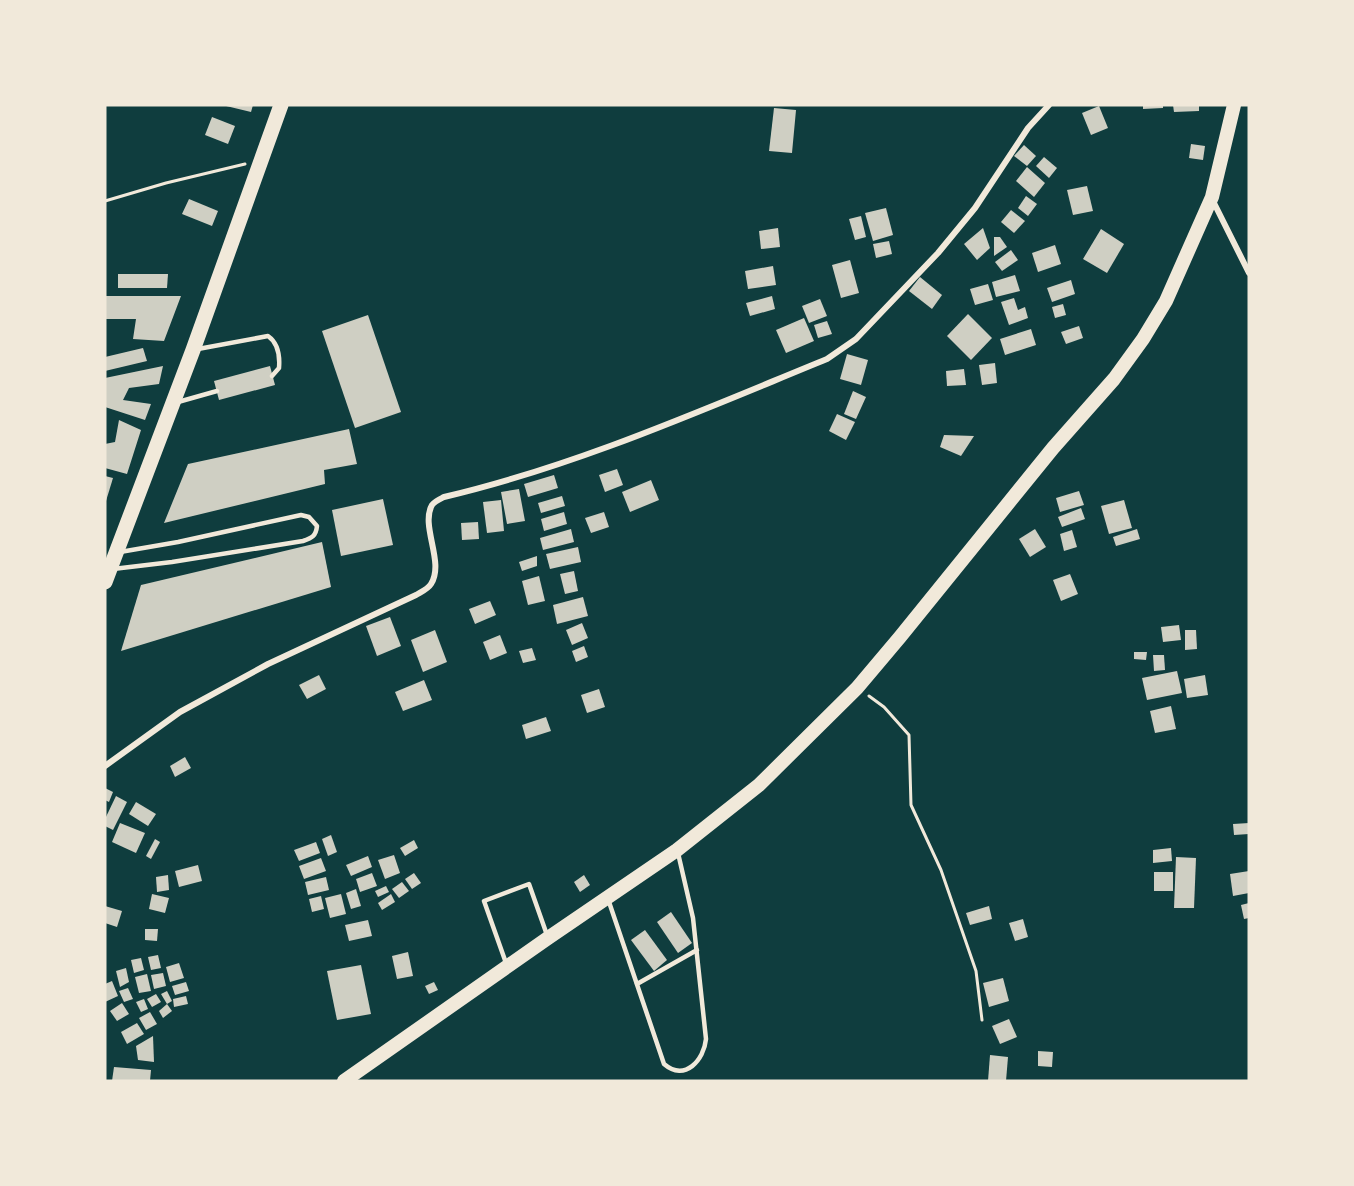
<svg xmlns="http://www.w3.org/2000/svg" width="1354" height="1186" font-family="'DejaVu Sans',sans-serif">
<rect width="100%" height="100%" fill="#0f3d3e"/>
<g fill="#cfcfc3">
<path d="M222 105H253L251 112Z"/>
<path d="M1143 105H1163V108L1143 109Z"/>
<path d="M1173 105H1199V111L1174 112Z"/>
<path d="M1099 106 1108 128 1091 135 1082 113Z"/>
<path d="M774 108 796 110 792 153 769 151Z"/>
<path d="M212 117 235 126 228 144 205 135Z"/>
<path d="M1191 144 1205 146 1203 160 1189 158Z"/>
<path d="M1024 145 1036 156 1027 166 1014 156Z"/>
<path d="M1044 157 1057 168 1049 178 1036 166Z"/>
<path d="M1027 167 1045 183 1034 197 1016 181Z"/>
<path d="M1087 186 1093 211 1073 215 1067 190Z"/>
<path d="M1026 196 1037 204 1028 216 1018 208Z"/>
<path d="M189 199 218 211 212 226 182 214Z"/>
<path d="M886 208 893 235 873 241 865 213Z"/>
<path d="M1011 210 1025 221 1014 233 1001 222Z"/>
<path d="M861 216 866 237 855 240 849 219Z"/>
<path d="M778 228 780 247 761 249 759 231Z"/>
<path d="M983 228 990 248 977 260 964 244Z"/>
<path d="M1101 229 1124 244 1107 273 1083 259Z"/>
<path d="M994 237H1000L1007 247 994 256Z"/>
<path d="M889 241 892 254 876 258 873 244Z"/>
<path d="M1055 245 1061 264 1038 272 1032 253Z"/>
<path d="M1011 250 1018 260 1002 271 995 262Z"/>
<path d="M850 260 859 293 841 298 832 265Z"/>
<path d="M773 266 776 285 748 289 745 271Z"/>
<path d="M118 274H168L167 288H118Z"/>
<path d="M1015 275 1020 291 996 297 992 282Z"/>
<path d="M920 277 942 295 932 309 909 291Z"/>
<path d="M1071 280 1075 294 1052 302 1047 288Z"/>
<path d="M988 284 993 300 975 305 970 289Z"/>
<path d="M105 296H181L164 341 133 339 136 319H105Z"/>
<path d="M772 296 775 309 750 316 746 303Z"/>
<path d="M1014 298 1018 310 1025 307 1028 318 1009 325 1001 302Z"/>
<path d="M820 299 827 316 809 323 802 306Z"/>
<path d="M1063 304 1066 315 1055 318 1052 307Z"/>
<path d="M968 314 992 338 971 360 947 336Z"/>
<path d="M368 315 401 412 355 428 322 331Z"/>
<path d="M804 318 814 341 786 353 776 330Z"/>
<path d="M827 321 832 334 818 338 814 325Z"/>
<path d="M1079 326 1083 338 1066 344 1061 332Z"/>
<path d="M1031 329 1036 345 1005 355 1000 339Z"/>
<path d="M143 348 147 361 105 371V357Z"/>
<path d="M847 354 868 360 861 385 840 379Z"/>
<path d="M995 363 997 383 982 385 979 365Z"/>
<path d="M163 366 159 384 129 388 123 400 151 404 145 420 105 407V378Z"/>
<path d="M270 366 275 385 219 400 214 381Z"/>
<path d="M964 369 966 385 947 386 946 371Z"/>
<path d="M853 391 866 397 856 419 844 414Z"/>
<path d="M837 414 855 422 846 440 829 431Z"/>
<path d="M119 420 141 430 127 474 105 468V444L115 442Z"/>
<path d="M349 429 357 464 324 470 325 484 164 523 188 464Z"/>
<path d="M944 435 974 436 961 456 940 447Z"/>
<path d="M617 469 623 485 605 492 599 475Z"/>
<path d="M554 475 558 488 528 497 524 484Z"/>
<path d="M105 476 113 478 106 501H105Z"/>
<path d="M651 480 659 500 630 512 622 492Z"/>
<path d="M519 489 525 521 507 524 501 492Z"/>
<path d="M1079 491 1084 505 1060 512 1056 498Z"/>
<path d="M562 496 565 506 541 513 538 503Z"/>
<path d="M383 499 393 545 341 556 332 510Z"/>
<path d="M501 500 504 531 487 533 483 502Z"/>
<path d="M1124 500 1132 528 1109 534 1101 506Z"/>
<path d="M1081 508 1085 519 1062 527 1058 517Z"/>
<path d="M564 512 567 524 544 531 541 519Z"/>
<path d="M604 512 609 527 591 533 585 518Z"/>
<path d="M478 522 479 539 462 540 461 523Z"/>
<path d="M571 529 574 542 543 550 540 538Z"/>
<path d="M1035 529 1046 547 1030 557 1019 539Z"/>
<path d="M1137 529 1140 539 1116 546 1113 537Z"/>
<path d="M1072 530 1077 547 1064 551 1060 534Z"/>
<path d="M322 542 331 587 121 651 141 585Z"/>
<path d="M578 547 581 562 550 569 546 554Z"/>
<path d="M537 556V566L522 571 519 562Z"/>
<path d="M574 571 578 591 565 594 560 574Z"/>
<path d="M1070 574 1078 594 1061 601 1053 580Z"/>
<path d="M539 576 545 601 528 605 522 581Z"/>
<path d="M583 597 588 616 557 624 553 605Z"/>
<path d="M490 601 496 615 475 624 469 609Z"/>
<path d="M390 617 401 646 377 656 366 626Z"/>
<path d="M582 623 588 638 572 645 566 630Z"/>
<path d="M1179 625 1181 640 1163 642 1161 627Z"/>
<path d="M435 630 447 662 423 672 411 640Z"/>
<path d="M1185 630H1196L1197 649 1185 650Z"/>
<path d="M500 635 507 653 490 660 483 642Z"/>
<path d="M584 646 588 657 576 662 572 651Z"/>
<path d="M532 648 536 660 523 663 519 651Z"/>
<path d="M1134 652H1147L1146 660 1134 659Z"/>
<path d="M1153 655H1164L1165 670 1154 671Z"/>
<path d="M1177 671 1182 693 1147 700 1142 678Z"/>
<path d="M319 675 326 689 307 699 299 685Z"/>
<path d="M1205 675 1208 695 1187 698 1184 679Z"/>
<path d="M424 680 432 700 403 711 395 692Z"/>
<path d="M599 689 605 707 587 713 581 695Z"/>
<path d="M1171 706 1176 729 1155 733 1150 711Z"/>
<path d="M546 717 551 731 526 739 522 725Z"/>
<path d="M185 757 191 768 175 777 170 766Z"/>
<path d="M105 788 113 792 109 802 105 800Z"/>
<path d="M116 796 127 802 113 830 105 826V819Z"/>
<path d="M136 802 156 814 148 826 129 814Z"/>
<path d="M120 823 145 833 136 853 112 842Z"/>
<path d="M1249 823V834L1234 835 1233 824Z"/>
<path d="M331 835 337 852 328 856 322 839Z"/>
<path d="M155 839 160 842 151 859 146 856Z"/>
<path d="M414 840 418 848 405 856 400 848Z"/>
<path d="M316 842 320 853 299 861 294 850Z"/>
<path d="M1171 848 1172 861 1153 863V850Z"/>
<path d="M394 855 400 873 385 879 378 860Z"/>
<path d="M368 856 372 867 351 876 346 865Z"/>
<path d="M1176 857 1196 858 1194 908H1174Z"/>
<path d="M321 858 326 871 304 879 299 866Z"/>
<path d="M198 865 202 881 179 887 175 871Z"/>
<path d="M1249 871V893L1233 896 1230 874Z"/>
<rect x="1154" y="872" width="19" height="19"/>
<path d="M372 873 377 886 360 892 356 879Z"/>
<path d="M414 873 421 883 412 889 405 879Z"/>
<path d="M168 875 169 890 157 892 156 877Z"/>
<path d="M584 875 590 885 580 892 574 882Z"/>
<path d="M326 877 329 890 308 895 305 882Z"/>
<path d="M402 882 409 891 399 898 392 889Z"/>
<path d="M386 886 389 892 378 897 375 891Z"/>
<path d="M356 889 361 906 351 909 346 893Z"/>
<path d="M152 894 169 898 165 913 149 909Z"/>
<path d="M341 894 346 914 330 918 325 898Z"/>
<path d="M391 894 395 902 382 910 378 903Z"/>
<path d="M321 896 324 909 312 912 309 899Z"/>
<path d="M1249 903V918L1244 919 1241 905Z"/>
<path d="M105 906 122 911 117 927 105 923Z"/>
<path d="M989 906 992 919 970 925 966 913Z"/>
<path d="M671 912 692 943 678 953 657 922Z"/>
<path d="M1023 919 1028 937 1015 941 1009 923Z"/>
<path d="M368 920 372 936 349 941 345 925Z"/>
<path d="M145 929H158L157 941 145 940Z"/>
<path d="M645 930 667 960 654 971 631 940Z"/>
<path d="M408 952 413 976 397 979 392 956Z"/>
<path d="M158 955 161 968 151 970 148 957Z"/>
<path d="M141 958 144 970 134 973 131 960Z"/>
<path d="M179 963 184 978 170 982 166 967Z"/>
<path d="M361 965 371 1014 337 1020 327 971Z"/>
<path d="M126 968 129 982 120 987 116 971Z"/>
<path d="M163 973 166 986 154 989 151 975Z"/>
<path d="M147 974 151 991 139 993 135 977Z"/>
<path d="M1003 978 1009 1001 989 1007 983 983Z"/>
<path d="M112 981 118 996 105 1002V984Z"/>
<path d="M186 982 189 991 175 995 172 986Z"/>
<path d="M434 982 438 990 429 994 425 986Z"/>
<path d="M128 988 133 999 124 1002 119 991Z"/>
<path d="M167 991 172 1001 167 1004 161 994Z"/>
<path d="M156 994 161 1002 152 1007 147 999Z"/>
<path d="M186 996 188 1004 174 1007 173 999Z"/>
<path d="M144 999 148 1009 141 1012 136 1002Z"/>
<path d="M122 1003 129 1014 117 1021 110 1011Z"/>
<path d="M167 1004 172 1011 163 1018 159 1011Z"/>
<path d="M150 1012 157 1024 146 1030 139 1018Z"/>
<path d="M1009 1019 1017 1037 1000 1044 992 1026Z"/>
<path d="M137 1023 144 1034 127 1044 121 1032Z"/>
<path d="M153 1036 154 1062 138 1060 136 1046Z"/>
<path d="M1038 1051 1053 1052 1052 1067 1038 1066Z"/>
<path d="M990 1055 1008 1057 1006 1081H988Z"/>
<path d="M114 1067 151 1070 150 1081H112Z"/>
</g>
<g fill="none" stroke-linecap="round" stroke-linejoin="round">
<g stroke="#f1e9da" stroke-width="3">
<path d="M105 201 166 183 245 164"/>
<path d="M869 696 884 707 909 735 911 805 941 870 976 971 982 1020"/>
</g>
<g stroke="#f1e9da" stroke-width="4.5">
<path d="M198 349 268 336C278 343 280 356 279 368L272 376"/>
<path d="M178 402 217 391"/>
<path d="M113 569 172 562 303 541C312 538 316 536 317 526L309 517 301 515 178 542 120 552"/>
<path d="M608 899 664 1064C685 1082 704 1060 706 1039L693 918 678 853"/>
<path d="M506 963 484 901 529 884 547 935"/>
<path d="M637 984 697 950"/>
</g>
<g stroke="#f1e9da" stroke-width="6">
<path d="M1212 199 1249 273"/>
<path d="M105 766 180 712 268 664 416 595C421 592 428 589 431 584 445 562 420 526 432 505 435 501 440 499 444 497 576 466 702 410 827 359L856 339 938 253 975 208 1028 128 1049 105"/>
</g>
<path stroke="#f1e9da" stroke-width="14" d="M344 1081 548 938 677 850 759 785 857 688 900 637 1053 448 1114 379 1143 339 1166 301 1212 197 1234 105"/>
<path stroke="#f1e9da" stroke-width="15" d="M105 582 193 350 281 105"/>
</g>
<rect width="1354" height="1186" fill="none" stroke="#f1e9da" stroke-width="213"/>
</svg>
